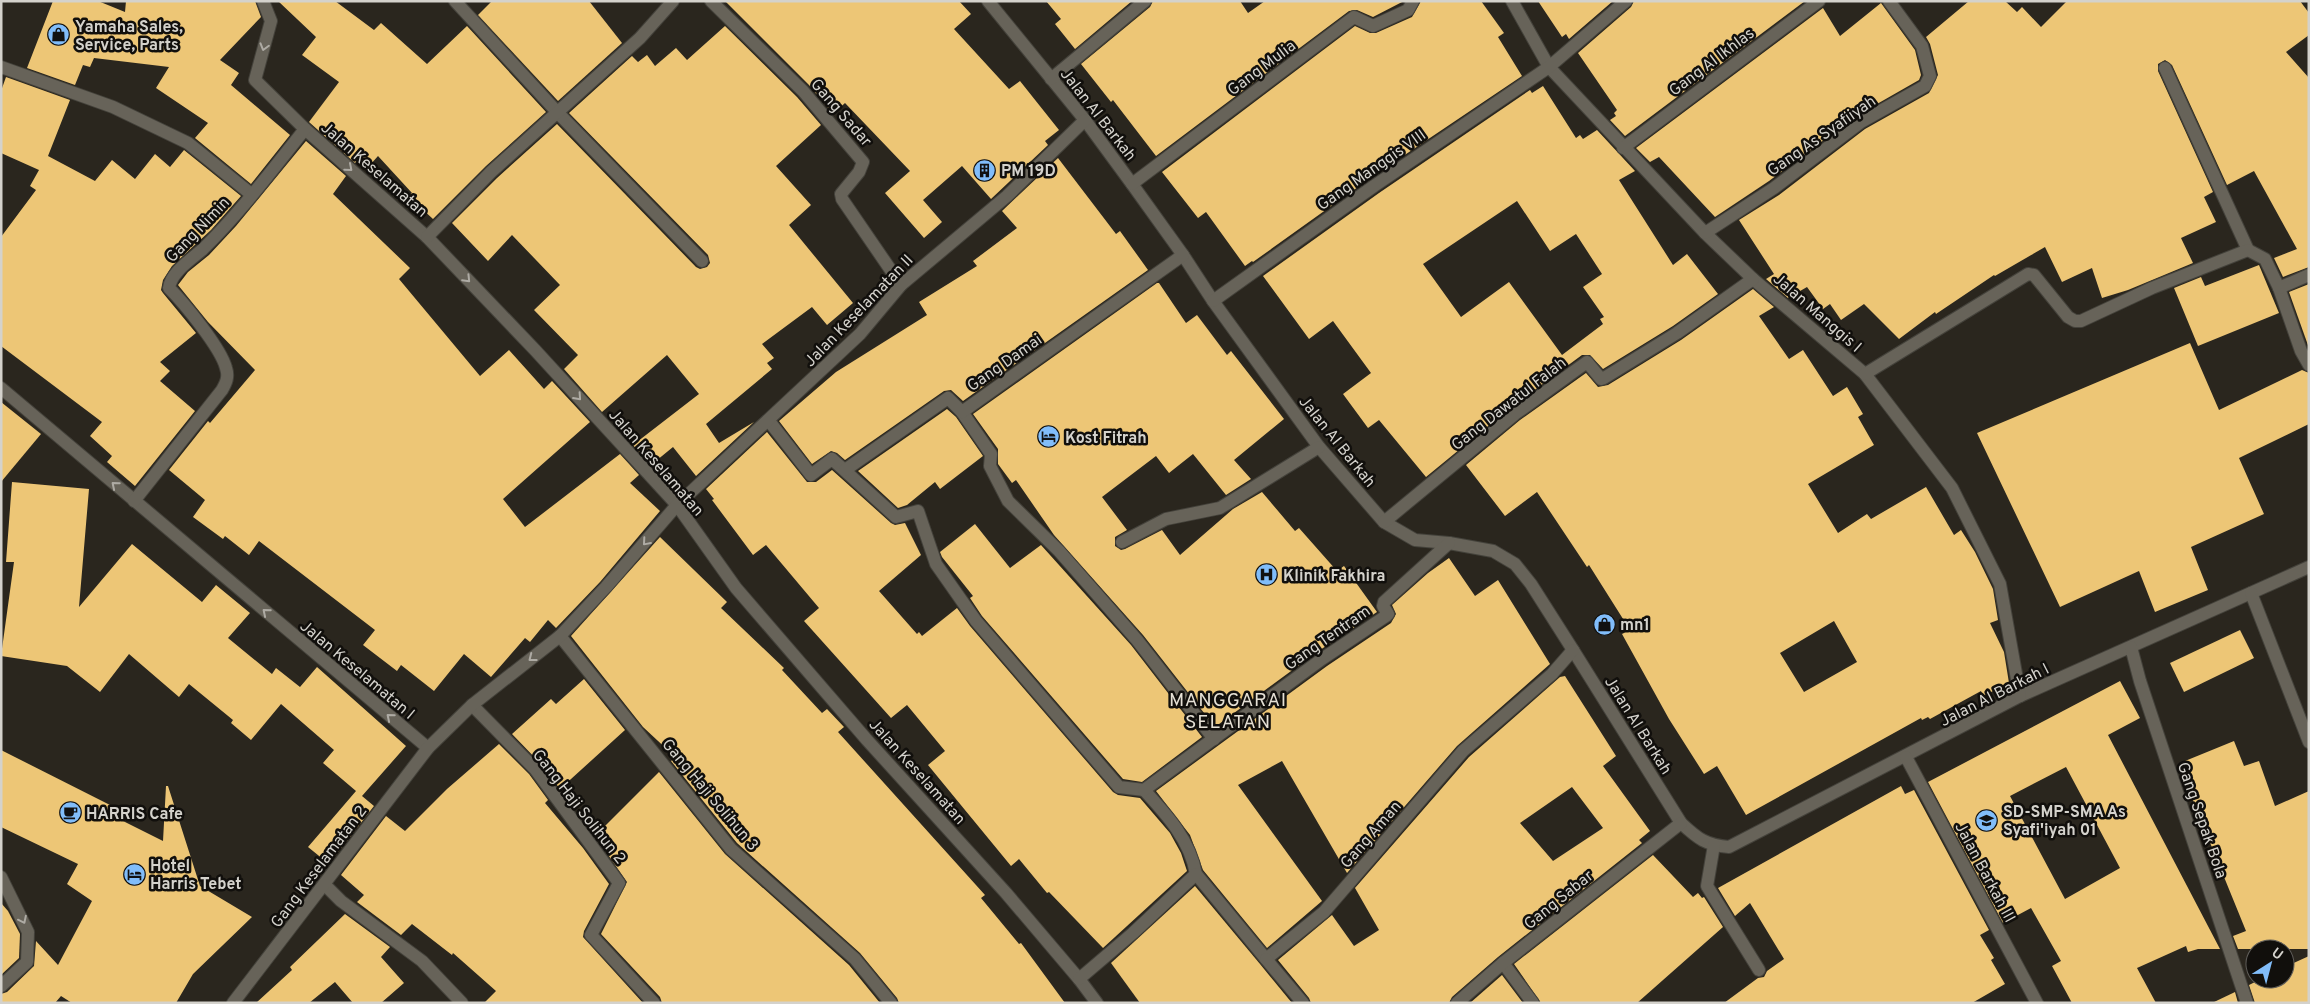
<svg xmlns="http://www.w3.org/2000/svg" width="2310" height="1004" font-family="Overpass,sans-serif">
<rect width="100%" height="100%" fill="#2a261e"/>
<g fill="#edc676" fill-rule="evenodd">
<path d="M53 1H98L125 12 126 1H255L261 17 220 60 239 73 231 85 290 135 251 184 195 138 208 123 156 88 169 67 94 58 90 67 83 65 75 85 27 68Z"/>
<path d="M278 1H335L374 30 381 23 427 64 467 26 546 112 486 166 433 219 408 196 412 193 378 156 370 165 360 156 355 163 309 122 339 82 302 55 316 37Z"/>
<path d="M492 1H589L622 43 558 101 478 15Z"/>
<path d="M725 1H959L971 14 954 29 1009 89 1020 81 1059 130 1045 141 1048 145 991 199 962 166 923 200 942 222 924 238 885 193 910 171 845 103 833 114 809 85Z"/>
<path d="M1046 1H1132L1075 49 1055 24 1061 19Z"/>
<path d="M1153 1H1240L1248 13 1265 1H1404L1373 17 1357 10 1349 11 1156 156 1113 100 1111 102 1081 64 1150 7Z"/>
<path d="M1421 1H1481L1504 33 1498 37 1522 76 1369 179 1253 262 1252 261 1245 266 1206 212 1198 218 1162 172 1355 26 1370 33H1376L1412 17Z"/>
<path d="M1538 1H1613L1569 39 1566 34 1562 37Z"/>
<path d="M1634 1H1805L1625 136 1610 120 1616 116 1614 113 1617 110 1578 53 1631 7Z"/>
<path d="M1969 1H2005L2017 12 2022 7 2041 27 2067 1H2300L2309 13V35L2286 52 2309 78V267L2283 277 2274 258 2297 249 2254 171 2227 185 2172 65 2165 60 2158 64V71L2213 192 2204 197 2216 222 2181 238 2193 263 2128 290 2102 298 2092 268 2062 282 2045 247 1995 276 1994 275 1936 314 1935 312 1899 339 1864 304 1841 320 1830 304 1823 309 1807 287 1788 298 1766 279 1774 274 1739 220 1779 195 1865 129 1929 93 1938 75 1930 44 1926 37Z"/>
<path d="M1881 3 1915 50 1921 75 1919 80 1856 116 1769 181 1715 217 1659 157 1650 162 1636 148 1823 8 1840 36Z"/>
<path d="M725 26 797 97 821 125 776 166 811 205 789 225 853 303 827 325 812 307 762 344 774 358 767 363 772 369 706 424 719 443 754 422 696 476 673 447 651 465 633 445 699 394 667 355 602 412 564 369 578 355 534 310 560 285 512 235 488 261 452 223 497 178 557 124 696 267 700 269 707 267 710 263 708 255 569 113 632 56 638 62 647 55 655 66 676 48 687 60Z"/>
<path d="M6 77 70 100 48 156 95 181 112 160 135 179 155 154 170 167 184 150 241 196 211 230 172 266 163 280 161 290 163 293 196 333 160 362 170 371 160 381 195 411 135 486 107 462 112 456 90 436 102 422 1 346V237L36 190 30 186 39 170 1 153V91Z"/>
<path d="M1543 86 1576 138 1580 135 1583 139 1597 130 1635 171 1619 180 1673 265 1687 254 1718 294 1673 326 1603 369 1590 355H1582L1510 408 1426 477 1379 420 1368 428 1343 394 1371 373 1333 321 1309 339 1263 276 1379 193 1530 90 1532 93ZM1517 201 1550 251 1576 234 1602 274 1583 287 1604 317 1600 319 1603 324 1562 355 1509 282 1461 317 1423 264Z"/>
<path d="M306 141 346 176 333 194 410 268 399 279 480 376 509 350 544 389 552 381 590 422 503 499 525 527 620 454 639 475 630 483 660 511 600 582 556 628 548 620 530 642 525 638 491 677 464 654 434 691 401 665 397 671 363 645 375 630 259 541 249 555 225 536 223 539 193 517 205 500 169 470 208 421 210 423 255 370 208 322 178 285 188 272 209 255 236 226Z"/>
<path d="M1058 158 1116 234 1120 231 1148 270 963 401 951 390 944 391 845 460 837 453 831 451 812 464 779 421 836 372 927 315 919 302 977 266 973 261 1017 228 1002 211Z"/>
<path d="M2259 265 2279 313 2198 346 2174 288 2201 277 2205 286Z"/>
<path d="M1157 283H1159L1186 323 1197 315 1227 355 1231 351 1284 419 1234 460 1251 479 1226 495 1193 454 1169 473 1156 456 1102 497 1127 530 1115 537V546L1121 550 1125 549 1162 530 1180 555 1233 509 1262 492 1295 531 1299 528 1337 571 1344 566 1377 612 1317 652 1215 727 1143 635 1054 535 1016 480 1012 483 998 464V449L973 414Z"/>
<path d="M2309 284V348L2289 292Z"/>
<path d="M1753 289 1774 307 1759 316 1789 359 1803 350 1833 396 1847 387 1863 414 1858 417 1874 445 1808 484 1838 533 1867 514 1871 519 1926 487 1954 535 1961 530 1975 552 1993 589 1998 620 1990 623 2004 652 2009 683 1983 696 1981 691 1930 719 1928 717 1922 720 1921 718 1746 815 1717 766 1704 774 1669 719 1622 634 1630 630 1589 565 1587 567 1537 492 1505 516 1466 465 1520 420 1586 373 1598 387 1608 385 1681 340ZM1834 621 1857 662 1804 692 1780 653Z"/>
<path d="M2190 343 2219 410 2302 370 2309 373V424L2239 458 2264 514 2191 547 2208 590 2155 612 2139 571 2060 607 1977 433Z"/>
<path d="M1 402 41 434 1 482Z"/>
<path d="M947 409 956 417 983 456 940 489 935 482 907 505 898 508 858 471Z"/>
<path d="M767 432 807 482H816L832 470 891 523 895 525 905 523 921 555 879 591 917 634 919 632 922 636 957 608 970 626 1113 792 1118 795 1140 798 1170 833 1181 853 1187 871 1103 948 1049 892 1047 893 1019 859 1011 866 928 765 945 751 907 705 891 718 804 621 819 608 766 545 753 555 712 500 714 499 706 489Z"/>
<path d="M12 482 89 489 79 607 132 544 202 602 216 585 250 613 228 638 272 674 276 668 300 687 317 667 406 746 362 796 374 806 329 864 308 847 356 791 323 763 334 750 281 704 251 740 231 723 233 720 189 684 179 697 129 654 100 692 67 666 1 656 14 562H6Z"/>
<path d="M975 524 1010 568 1041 545 1131 645 1202 737 1142 782 1123 779 982 616 970 598 973 596 942 557 940 552Z"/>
<path d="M660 537 727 602 721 608 784 668 782 670 822 713 827 709 844 727 838 732 985 895 981 898 1019 944 1021 943 1065 1003H899L897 998 860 953 737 843 671 761 674 759 671 756 672 754 643 727 571 636Z"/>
<path d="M1449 558 1475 596 1498 580 1550 664 1457 746 1347 873 1282 761 1238 785 1322 901 1267 948 1203 870 1190 835 1156 791 1327 666 1391 623 1396 614 1392 605 1428 573Z"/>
<path d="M2240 630 2254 658 2184 692 2170 663Z"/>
<path d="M1565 676 1616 756 1603 766 1650 831 1639 840 1642 843 1498 957 1452 997 1449 1003H1311L1309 998 1278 960 1332 915 1354 946 1379 930 1355 888 1469 757 1560 677ZM1572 787 1603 828 1553 861 1520 823Z"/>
<path d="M584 679 625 730 560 789 541 764 512 734 551 699 556 704Z"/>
<path d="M2120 681 2140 718 2108 735 2220 949H2198L2188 952 2186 946 2137 968 2156 1003H2072L2052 966 2061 961 2031 908 2003 923 1928 782ZM2066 767 2120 868 2065 899 2010 796Z"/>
<path d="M2234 741 2244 766 2259 761 2275 806 2309 791V949H2238L2233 936 2246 931 2189 791 2195 789 2185 761Z"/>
<path d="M499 744 529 774 548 800 545 803 583 848 609 884 584 931 583 937 643 1003H484L496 991 453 953 452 955 412 924 401 935 357 902 364 895 341 875 386 816 405 831 447 789Z"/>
<path d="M1 750 112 806 109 814 163 841 166 786H168L200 886 252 917 193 974 176 1003H72L61 996 55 1003H1V994L7 992 34 966 36 941 58 965 92 901 67 884 78 864 1 827Z"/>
<path d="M659 772 725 854 849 965 880 1003H662L660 997 601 934 627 882 595 836Z"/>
<path d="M1901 786 1905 794 1914 790 1989 930 1980 935 1994 958 1991 960 2005 984 1972 1003H1724L1758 978 1764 977 1767 971 1784 959 1750 903 1735 916 1718 888Z"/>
<path d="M1653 855 1693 897 1698 893 1702 898 1704 897 1723 927 1637 1003H1541L1514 964Z"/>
<path d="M1195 886 1260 964 1292 1003H1140L1111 963Z"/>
<path d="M1 903 8 911 20 934 19 958 1 975Z"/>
<path d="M345 914 390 947 381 957 404 983 381 1003H353L335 982 309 1003H256L292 970 290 967Z"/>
<path d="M2309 956V1003H2255L2249 985 2261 979H2285V967Z"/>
<path d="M1502 975 1523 1003H1470Z"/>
<path d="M2235 992 2238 1003H2212Z"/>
</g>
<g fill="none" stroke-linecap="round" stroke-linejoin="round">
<defs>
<g id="minor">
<path d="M263 1 271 21 255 80 305 129 427 237 535 350 677 505 736 588 867 740 1006 893 1079 979 1097 1003"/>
<path d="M455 1 558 113 702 261"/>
<path d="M711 1 803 91 863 162 859 172 841 194 842 199 901 285"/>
<path d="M988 1 1085 120 1132 184 1183 255 1213 301 1319 447 1384 522 1415 540 1449 543 1493 551 1515 564 1531 584 1573 650 1681 823C1698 839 1706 845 1729 847L2020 696 2309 567"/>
<path d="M1512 1 1549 67 1705 233 1753 279 1865 374 1952 488 2000 584 2020 696"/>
<path d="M1 67 113 107 188 143 251 194"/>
<path d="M2165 68 2248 250"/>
<path d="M1051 79 1145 1"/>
<path d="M1623 148 1819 1"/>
<path d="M1132 184 1354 17 1373 26 1408 10 1413 1"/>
<path d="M1705 233 1774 188 1861 122 1925 86 1930 76 1922 46 1889 1"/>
<path d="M427 237 491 172 640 38 673 1"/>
<path d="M2279 288 2301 351 2309 365"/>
<path d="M1213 301 1374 186 1549 67 1626 1"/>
<path d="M1865 374 2028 274 2034 275 2068 317 2075 321H2081L2152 288 2248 250 2265 259 2279 288 2309 275"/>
<path d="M1 388 428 748"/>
<path d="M962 412 991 454 990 466 1008 501 1059 551 1137 640 1214 739"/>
<path d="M769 421 811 475 832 459 896 517 918 511 936 564 976 621 1119 787 1144 790"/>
<path d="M845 470 948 398 962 412 1183 255"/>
<path d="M134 501 222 390C226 383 229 377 226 368 221 348 184 303 169 288 171 272 192 259 203 249 240 213 273 169 305 129"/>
<path d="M1384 522 1515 414 1587 362 1601 379 1604 378 1677 333 1753 279"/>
<path d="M1122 542 1166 519 1220 508 1319 447"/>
<path d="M2251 593 2309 742"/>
<path d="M560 636 731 849 855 959 891 1003"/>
<path d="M2131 647 2140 681 2247 1003"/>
<path d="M472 705 535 769 619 883 591 935 654 1003"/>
<path d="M1906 757 2037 1003"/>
<path d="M1144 790C1167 815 1190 840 1196 874L1266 959 1324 912 1463 751 1552 674 1573 650"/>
<path d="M1144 790 1322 659 1386 616 1388 614 1383 606 1384 602 1449 543"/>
<path d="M1714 845 1707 886 1759 970"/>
<path d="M1 877 28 932 27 962 1 986"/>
<path d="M325 885 341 901 422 961 462 1003"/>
<path d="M1266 959 1303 1003"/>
<path d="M1503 963 1533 1003"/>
<path d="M1079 979 1133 933 1196 874"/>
<path d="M233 1003 428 748 472 705 560 636 606 587 677 505 860 334 901 285 1007 196 1085 120"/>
<path d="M1457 1003 1503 963 1681 823"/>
</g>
</defs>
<use href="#minor" stroke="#44423b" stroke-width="14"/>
<use href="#minor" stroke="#676359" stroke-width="12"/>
</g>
<defs><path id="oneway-chevron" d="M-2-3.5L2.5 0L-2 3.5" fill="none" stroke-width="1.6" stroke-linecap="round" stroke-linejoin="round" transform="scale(1.25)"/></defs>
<g stroke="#aeaba4">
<use href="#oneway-chevron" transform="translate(264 47) rotate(106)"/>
<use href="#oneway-chevron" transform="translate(349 168) rotate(41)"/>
<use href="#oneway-chevron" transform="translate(467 279) rotate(46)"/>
<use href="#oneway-chevron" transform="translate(578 397) rotate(48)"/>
<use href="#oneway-chevron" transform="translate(115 485) rotate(-140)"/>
<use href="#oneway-chevron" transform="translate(646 542) rotate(131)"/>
<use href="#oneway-chevron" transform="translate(266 612) rotate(-140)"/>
<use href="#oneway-chevron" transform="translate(532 658) rotate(142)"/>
<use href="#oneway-chevron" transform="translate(390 717) rotate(-140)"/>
<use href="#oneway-chevron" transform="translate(23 920) rotate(64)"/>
</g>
<defs>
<symbol id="shop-disc" viewBox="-11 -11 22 22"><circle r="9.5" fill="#81bdfa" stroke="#110f0c"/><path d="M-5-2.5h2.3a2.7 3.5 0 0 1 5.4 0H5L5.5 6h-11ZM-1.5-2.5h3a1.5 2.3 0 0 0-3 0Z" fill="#111"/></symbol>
<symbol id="building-disc" viewBox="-11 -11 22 22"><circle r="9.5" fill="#81bdfa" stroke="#110f0c"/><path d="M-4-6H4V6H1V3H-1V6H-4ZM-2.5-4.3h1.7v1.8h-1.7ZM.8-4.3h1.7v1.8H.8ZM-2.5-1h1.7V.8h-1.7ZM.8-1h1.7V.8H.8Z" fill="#111"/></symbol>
<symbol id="hotel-disc" viewBox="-11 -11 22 22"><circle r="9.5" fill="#81bdfa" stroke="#110f0c"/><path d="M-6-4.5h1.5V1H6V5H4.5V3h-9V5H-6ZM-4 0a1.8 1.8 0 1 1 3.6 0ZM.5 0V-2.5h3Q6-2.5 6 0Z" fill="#111"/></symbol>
<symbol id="hospital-disc" viewBox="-11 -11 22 22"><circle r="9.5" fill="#81bdfa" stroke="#110f0c"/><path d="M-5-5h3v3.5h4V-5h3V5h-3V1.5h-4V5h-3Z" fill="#111"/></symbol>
<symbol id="cafe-disc" viewBox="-11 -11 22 22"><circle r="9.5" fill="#81bdfa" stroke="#110f0c"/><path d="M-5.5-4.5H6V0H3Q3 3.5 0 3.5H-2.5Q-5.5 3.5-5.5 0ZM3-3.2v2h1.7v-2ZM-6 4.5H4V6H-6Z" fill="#111"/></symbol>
<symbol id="school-disc" viewBox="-11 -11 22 22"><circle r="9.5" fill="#81bdfa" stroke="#110f0c"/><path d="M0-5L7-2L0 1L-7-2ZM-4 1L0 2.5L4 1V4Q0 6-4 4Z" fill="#111"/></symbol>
</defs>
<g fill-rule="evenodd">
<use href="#shop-disc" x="46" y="22" width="25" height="25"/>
<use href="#building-disc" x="972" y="158" width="25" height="25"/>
<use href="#hotel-disc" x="1036" y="424" width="25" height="25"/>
<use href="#hospital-disc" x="1254" y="562" width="25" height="25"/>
<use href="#shop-disc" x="1592" y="612" width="25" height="25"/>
<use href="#cafe-disc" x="58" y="800" width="25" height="25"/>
<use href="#school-disc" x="1974" y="808" width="25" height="25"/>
<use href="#hotel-disc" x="122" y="862" width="25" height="25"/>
</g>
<g text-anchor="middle" stroke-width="5" stroke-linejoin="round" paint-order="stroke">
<g font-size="16" font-weight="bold" fill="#d4d2cc" stroke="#110f0c" text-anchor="start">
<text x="75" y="32">Yamaha Sales,<tspan x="75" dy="18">Service, Parts</tspan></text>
<text x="1001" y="176">PM 19D</text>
<text x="1065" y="443">Kost Fitrah</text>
<text x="1283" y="581">Klinik Fakhira</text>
<text x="1620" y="630">mn1</text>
<text x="2003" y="817">SD-SMP-SMA As<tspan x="2003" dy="18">Syafi'iyah 01</tspan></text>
<text x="86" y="819">HARRIS Cafe</text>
<text x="150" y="871">Hotel<tspan x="150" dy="18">Harris Tebet</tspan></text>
</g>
<g font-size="16" fill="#d4d2cc" stroke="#110f0c">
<text transform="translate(1711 61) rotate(-37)" y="6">Gang Al Ikhlas</text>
<text transform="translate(1261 67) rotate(-37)" y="6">Gang Mulia</text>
<text transform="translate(842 112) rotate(49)" y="6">Gang Sadar</text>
<text transform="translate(1099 114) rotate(52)" y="6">Jalan Al Barkah</text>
<text transform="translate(1821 135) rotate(-35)" y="6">Gang As Syafiiyah</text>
<text transform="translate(375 169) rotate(41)" y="6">Jalan Keselamatan</text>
<text transform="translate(1371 169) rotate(-35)" y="6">Gang Manggis VIII</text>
<text transform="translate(197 229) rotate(-46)" y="6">Gang Nimin</text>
<text transform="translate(858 310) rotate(-46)" y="6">Jalan Keselamatan II</text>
<text transform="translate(1818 312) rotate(41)" y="6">Jalan Manggis I</text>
<text transform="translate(1004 362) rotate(-35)" y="6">Gang Damai</text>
<text transform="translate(1508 403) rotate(-38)" y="6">Gang Dawatul Falah</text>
<text transform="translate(1338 441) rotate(51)" y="6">Jalan Al Barkah</text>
<text transform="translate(657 462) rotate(49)" y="6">Jalan Keselamatan</text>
<text transform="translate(1327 637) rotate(-35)" y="6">Gang Tentram</text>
<text transform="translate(358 669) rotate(40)" y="6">Jalan Keselamatan I</text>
<text transform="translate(1994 694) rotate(-27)" y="6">Jalan Al Barkah I</text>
<text transform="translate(1639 725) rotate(58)" y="6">Jalan Al Barkah</text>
<text transform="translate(918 771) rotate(48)" y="6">Jalan Keselamatan</text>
<text transform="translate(711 794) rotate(50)" y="6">Gang Haji Solihun 3</text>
<text transform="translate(580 806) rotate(52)" y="6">Gang Haji Solihun 2</text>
<text transform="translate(2203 820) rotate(71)" y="6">Gang Sepak Bola</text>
<text transform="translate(1370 834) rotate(-49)" y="6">Gang Aman</text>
<text transform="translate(318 866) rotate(-53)" y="6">Gang Keselamatan 2</text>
<text transform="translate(1986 872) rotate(62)" y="6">Jalan Barkah III</text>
<text transform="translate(1558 899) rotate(-39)" y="6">Gang Sabar</text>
</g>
<g font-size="19" letter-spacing="1" fill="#e5e0d5" stroke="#110f0c">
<text x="1228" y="706">MANGGARAI<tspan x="1228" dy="22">SELATAN</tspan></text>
</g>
</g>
<rect width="2310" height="1004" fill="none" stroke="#d4d2cc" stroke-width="5"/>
<g transform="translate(2270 964) rotate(36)"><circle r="24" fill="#110f0c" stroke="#5f5d59"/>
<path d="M0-4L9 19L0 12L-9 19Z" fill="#81bdfa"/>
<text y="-8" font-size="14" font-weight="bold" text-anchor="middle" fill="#d4d2cc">U</text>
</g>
</svg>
